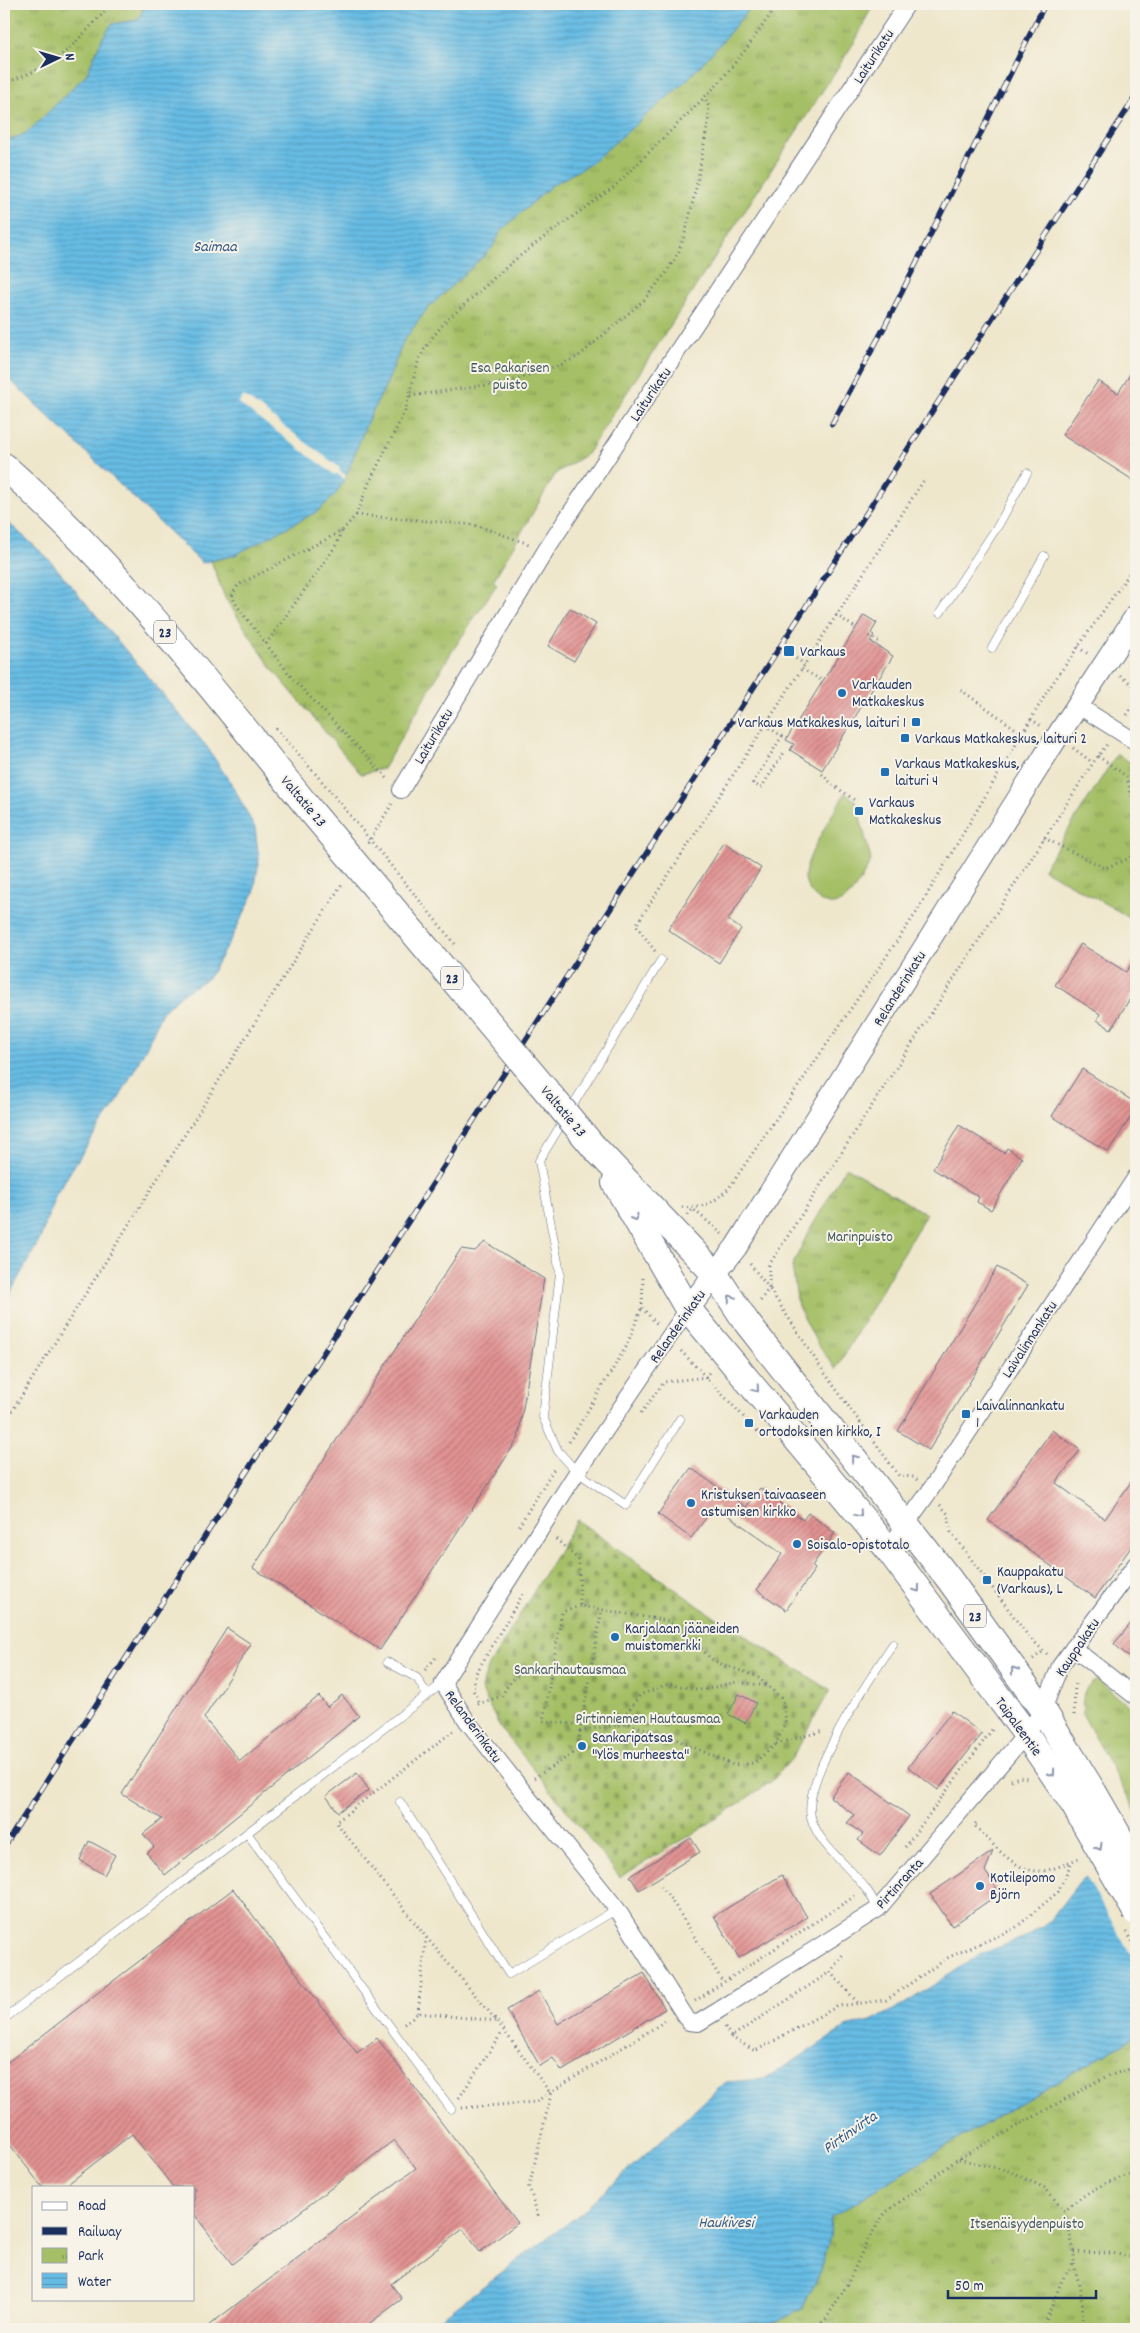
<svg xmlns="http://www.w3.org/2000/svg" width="1140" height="2333" font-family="Dekko,sans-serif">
<defs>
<pattern id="cemetery-stones" width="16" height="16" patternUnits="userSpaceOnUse" patternTransform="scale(1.25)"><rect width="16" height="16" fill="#a4bf65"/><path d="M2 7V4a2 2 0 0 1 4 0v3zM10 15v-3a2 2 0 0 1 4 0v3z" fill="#859c56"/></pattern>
<pattern id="park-tufts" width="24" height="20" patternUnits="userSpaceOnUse" patternTransform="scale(1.25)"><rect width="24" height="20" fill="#a4bf65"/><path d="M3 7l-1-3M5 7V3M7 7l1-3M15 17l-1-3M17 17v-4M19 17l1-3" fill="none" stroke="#859c56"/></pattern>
<pattern id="water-rules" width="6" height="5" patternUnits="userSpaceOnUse" patternTransform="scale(1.25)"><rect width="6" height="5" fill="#67bce4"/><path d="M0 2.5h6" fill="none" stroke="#5499bc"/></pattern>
<pattern id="building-hatch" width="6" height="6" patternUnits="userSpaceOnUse" patternTransform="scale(1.25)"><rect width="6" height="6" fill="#e29392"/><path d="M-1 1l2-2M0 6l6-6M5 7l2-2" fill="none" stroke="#b6787a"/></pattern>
</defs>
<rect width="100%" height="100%" fill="#f7f3e8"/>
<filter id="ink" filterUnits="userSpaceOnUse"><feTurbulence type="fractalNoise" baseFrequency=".02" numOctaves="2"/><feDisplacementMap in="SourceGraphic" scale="10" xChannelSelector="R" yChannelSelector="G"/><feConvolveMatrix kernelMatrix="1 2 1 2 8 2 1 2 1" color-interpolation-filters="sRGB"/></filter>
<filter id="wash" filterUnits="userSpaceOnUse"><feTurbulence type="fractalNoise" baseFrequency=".0096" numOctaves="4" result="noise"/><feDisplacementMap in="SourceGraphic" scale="20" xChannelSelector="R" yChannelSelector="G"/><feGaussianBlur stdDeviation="1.12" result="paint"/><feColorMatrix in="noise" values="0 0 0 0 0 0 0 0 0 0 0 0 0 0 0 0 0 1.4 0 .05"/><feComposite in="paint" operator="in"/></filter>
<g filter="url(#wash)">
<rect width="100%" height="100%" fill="#efe7cc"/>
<path fill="#a4bf65" stroke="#607762" d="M845 793 856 801 871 860C862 879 844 918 818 899 812 895 805 885 805 877 805 856 834 813 845 793Z"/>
<path fill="url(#cemetery-stones)" stroke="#607762" d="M577 1520 703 1609 830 1690 793 1757 772 1781 698 1831 620 1877 499 1726 481 1688 489 1666Z"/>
<g fill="url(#park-tufts)" stroke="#607762">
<path d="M8 4H143V10L138 20 112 24 102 39 86 75 28 133 13 139 4 140V8Z"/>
<path d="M753 4H873L857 38 587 454 556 473 493 581 497 584 451 653 383 769 361 774 273 670 225 598 211 561 235 555 318 511 335 494 346 476 367 422 387 383 403 341 427 309 492 248 501 231 552 185 590 164Z"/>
<path d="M1117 754 1136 766V921L1043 869Z"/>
<path d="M846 1167 926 1214 836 1369 818 1345 798 1306 792 1266 806 1237Z"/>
<path d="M1098 1680 1136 1712V1812L1083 1715C1082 1699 1081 1686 1098 1680Z"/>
<path d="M1136 2036V2329H693L695 2327 777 2322 802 2309 821 2270 830 2236 831 2217 962 2137Z"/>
</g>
<g fill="url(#water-rules)" stroke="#4176a1">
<path d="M143 4H753L721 43 685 82 590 164 552 185 501 231 492 248 427 309 403 342 387 383 367 422 346 476 336 494 318 511 235 555 202 563 4 374V140L13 139 28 132 86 75 102 39 112 24 138 20 143 10Z"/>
<path d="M4 519 48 558 207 747 235 790 255 828 259 859 254 893 232 937 209 977 182 994 162 1012 148 1044 116 1104 93 1136 55 1196 40 1239 13 1288 4 1309Z"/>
<path d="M1136 1845V2036L962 2137 831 2217 830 2236 821 2270 802 2309 777 2322 695 2327 693 2329H426L576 2217 726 2082 766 2079 846 2027 871 2021 903 2005 981 1954 1028 1936 1049 1921 1080 1881Z"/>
</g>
<g fill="#efe7cc">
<path d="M244 396 340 468 339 470 346 476 344 479 336 473 335 475 238 403Z"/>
<path d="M1136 1842V1963L1085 1875Z"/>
</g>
<g id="blocks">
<g fill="url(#building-hatch)">
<path d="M1136 365V482L1062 435 1098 381 1118 393Z"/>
<path d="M570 608 596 624 574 661 548 646Z"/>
<path d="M864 615 877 623 871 633 874 635 870 641 893 656 822 770 790 750 794 744 786 740Z"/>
<path d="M724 843 761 868 728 920 741 929 719 963 668 930Z"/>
<path d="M1081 944 1126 972 1136 956V989L1111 1029 1097 1020 1100 1014 1055 985Z"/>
<path d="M1082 1069 1136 1103V1109L1108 1152 1052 1116Z"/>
<path d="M959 1125 1004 1153 1007 1148 1022 1158 991 1210 977 1202 979 1197 933 1169Z"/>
<path d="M485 1242 544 1279 518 1439 380 1650 253 1568 461 1249 475 1251Z"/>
<path d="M997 1267 1028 1285 929 1450 898 1431Z"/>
<path d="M1052 1430 1080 1450 1056 1483 1105 1519 1136 1475V1540L1095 1598 988 1520Z"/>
<path d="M691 1468 746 1507 760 1488 803 1520 808 1513 835 1533 812 1566 815 1569 786 1610 757 1590 782 1554 715 1506 691 1538 658 1514Z"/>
<path d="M1136 1617V1663L1114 1644Z"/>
<path d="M227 1628 251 1644 204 1718 240 1761 319 1696 327 1707 342 1695 359 1716 165 1875 147 1853 154 1847 143 1834 162 1819 122 1794Z"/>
<path d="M739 1694 756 1703 745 1723 728 1714Z"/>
<path d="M952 1711 982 1734 938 1790 908 1767Z"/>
<path d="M849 1772 909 1816 880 1856 858 1840 863 1834 847 1823 854 1815 830 1797Z"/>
<path d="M357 1773 369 1790 338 1812 326 1796Z"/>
<path d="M691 1838 700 1852 639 1890 630 1876Z"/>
<path d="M89 1841 115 1855 104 1875 80 1860Z"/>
<path d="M993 1851 985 1871 1000 1893 952 1926 930 1894Z"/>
<path d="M782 1875 807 1917 739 1958 714 1916Z"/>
<path d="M233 1889 357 2053 377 2038 518 2223 480 2252 463 2229 391 2284 402 2299 362 2329H204L416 2168 394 2140 232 2264 194 2214V2187H173L132 2134 64 2187H42L4 2137V2065Z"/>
<path d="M644 1973 665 2009 562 2071 553 2058 540 2066 507 2010 539 1991 558 2024Z"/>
</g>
</g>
</g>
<g filter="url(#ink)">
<use href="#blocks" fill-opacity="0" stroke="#656f84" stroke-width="1"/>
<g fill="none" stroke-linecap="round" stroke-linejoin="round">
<defs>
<g id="service">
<path d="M940 613 999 524 1027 473"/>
<path d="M992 648 1044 556"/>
<path d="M661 960 539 1161 560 1273 543 1417 558 1451 577 1472 626 1505 680 1419"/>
<path d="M387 1662 417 1678 427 1695"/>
<path d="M400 1802 509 1974 617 1909"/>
<path d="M247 1833 451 2109"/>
<path d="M878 1909C874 1902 871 1895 866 1889 849 1865 819 1847 811 1817 802 1777 870 1679 893 1644"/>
<path d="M4 2019 443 1683"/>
</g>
<g id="minor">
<path d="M1077 705 1136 742"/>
<path d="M401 790 546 550 907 4"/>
<path d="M688 1309 577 1472 443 1683 467 1721 617 1909 689 2022 698 2023 716 2012 878 1909 1026 1734 1043 1710 1060 1666 1136 1564"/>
<path d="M888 1549 929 1492 1136 1177"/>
<path d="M1073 1648 1136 1697"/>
</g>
<path id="secondary" d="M688 1309 736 1247 1057 737 1136 616"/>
<g id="trunk">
<path d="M4 466C120 568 214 691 311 811"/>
<path d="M593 1146 714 1273 747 1323 949 1579 1043 1710 1094 1793"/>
<path d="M615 1183 688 1309 888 1549 1026 1734 1074 1805"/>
</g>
</defs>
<use href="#service" stroke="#656f84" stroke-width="9"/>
<use href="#minor" stroke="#656f84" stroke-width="18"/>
<use href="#secondary" stroke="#656f84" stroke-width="24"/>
<use href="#trunk" stroke="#656f84" stroke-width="28"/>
<g stroke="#656f84" stroke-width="3" stroke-dasharray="1 4" stroke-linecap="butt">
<path d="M4 84 44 67 68 50 112 4"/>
<path d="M410 396 508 382 563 364 579 356 644 300 666 273 679 251 687 227 696 188 708 123 709 107 705 98"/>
<path d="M356 515 475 525 529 544"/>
<path d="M836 615 856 628"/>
<path d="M869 636 880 642"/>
<path d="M266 644 335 547 342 531"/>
<path d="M1078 647 1088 654"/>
<path d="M783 651 805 664"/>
<path d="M802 669 823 681"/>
<path d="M1120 676 1136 687"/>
<path d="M961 690 1023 734"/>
<path d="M862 705 864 706"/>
<path d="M1127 715 1136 701"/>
<path d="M1031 719 1041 726"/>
<path d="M765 725 782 736 753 783 761 788 785 751"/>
<path d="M276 728 331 792"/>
<path d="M1073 748 1093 763"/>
<path d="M1098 756 1126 776 1136 809"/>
<path d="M822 774 833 785 856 801"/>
<path d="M387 778 293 679 237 606 232 596 238 585 342 531 356 515 369 483 405 411 419 359 430 340 446 321 511 263 543 238 614 187 718 84 746 49 778 4"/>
<path d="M1044 838 1105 868 1128 859 1136 852"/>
<path d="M368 843 392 804"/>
<path d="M1136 852V838"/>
<path d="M655 951 636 925 924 480"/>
<path d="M682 1207C702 1210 715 1202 729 1188L916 913 1050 687 1136 564"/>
<path d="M688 1215 693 1209 722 1234"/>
<path d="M750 1264 769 1288 759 1303"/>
<path d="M643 1278 642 1308 657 1324"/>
<path d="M681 1351 758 1432"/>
<path d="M641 1413 664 1382 706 1377 710 1371"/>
<path d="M4 1424 343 882"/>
<path d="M569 1442 626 1347 642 1307"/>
<path d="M917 1480 914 1477 899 1476 823 1371 769 1288V1265L1093 763 1108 743"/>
<path d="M940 1505 948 1514 951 1532 1029 1637 1047 1654"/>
<path d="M519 1526 555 1467"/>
<path d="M556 1539 579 1560 580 1606 668 1621 687 1633 711 1659 723 1665 757 1676 782 1699 786 1720 776 1744 823 1731"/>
<path d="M580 1606 562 1612 543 1721 581 1725"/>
<path d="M1033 1659 1044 1651"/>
<path d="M425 1670 437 1656"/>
<path d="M478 1701 473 1690 476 1673 524 1592"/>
<path d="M478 1704 502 1696C514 1671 528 1670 552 1668"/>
<path d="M1074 1715 1075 1681"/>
<path d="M618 1725 640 1695 668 1684 702 1690 737 1682 768 1686"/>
<path d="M453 1731 336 1822 426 1937 497 2021 551 2094 529 2187 539 2219"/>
<path d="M580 1732 602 1609"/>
<path d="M534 1778 577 1751 580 1732 590 1729 628 1724 664 1734 733 1765 754 1763 776 1744"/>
<path d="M1011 1780 1019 1777 1029 1778"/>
<path d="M976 1823 974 1825C991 1841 1012 1870 1037 1871 1050 1872 1067 1863 1079 1858"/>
<path d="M905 1847 994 1727"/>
<path d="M661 1886 674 1904 723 1982"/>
<path d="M830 1972 859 2004"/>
<path d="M695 2001 855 1896"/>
<path d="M418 2013 426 1938"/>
<path d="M404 2024 418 2013 497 2021"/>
<path d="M725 2027 731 2037 830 1972 844 1953"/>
<path d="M731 2037 755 2051 838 2006 886 2000 949 1957 1014 1929 1058 1892 1072 1861"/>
<path d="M459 2098 503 2031"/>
<path d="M462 2108 535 2102 667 2020"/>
<path d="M959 2159 1009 2171 1045 2188 1065 2211"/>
<path d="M1074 2252 1111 2253 1136 2258"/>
<path d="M1074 2264C1079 2285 1086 2308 1081 2329"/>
<path d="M814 2329 826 2319 848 2283 866 2243 885 2213 958 2159 1105 2077 1136 2067"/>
<path d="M1043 2329 1062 2280 1074 2263V2252L1065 2211C1085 2191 1110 2180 1136 2173"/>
</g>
<use href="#service" stroke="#fff" stroke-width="8"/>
<use href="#minor" stroke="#fff" stroke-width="16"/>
<use href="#secondary" stroke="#fff" stroke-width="22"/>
<use href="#trunk" stroke="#fff" stroke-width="26"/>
<defs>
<g id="rail">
<path d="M832 424 886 324 1045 4"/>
<path d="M4 1847 1136 96"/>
</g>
</defs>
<use href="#rail" stroke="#1b2f5e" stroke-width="5.5"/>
<use href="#rail" stroke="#f7f3e8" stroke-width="4" stroke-dasharray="11" stroke-linecap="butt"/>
<defs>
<g id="trunk-bridge">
<path d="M311 811 593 1146"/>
<path d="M1094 1793 1136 1866"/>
<path d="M1074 1805 1136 1912"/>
</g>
</defs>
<use href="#trunk-bridge" stroke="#656f84" stroke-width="28" stroke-linecap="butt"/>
<g stroke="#656f84" stroke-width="3" stroke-dasharray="1 4" stroke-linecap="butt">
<path d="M331 792 455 944"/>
<path d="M1126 1932 1136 1949"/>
</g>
<use href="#trunk-bridge" stroke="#fff" stroke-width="26"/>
</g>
<defs><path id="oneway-chevron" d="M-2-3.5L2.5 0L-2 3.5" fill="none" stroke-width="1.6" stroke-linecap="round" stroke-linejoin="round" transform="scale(1.25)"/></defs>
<g stroke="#8d97ae">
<use href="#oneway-chevron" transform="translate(635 1218) rotate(60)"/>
<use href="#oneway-chevron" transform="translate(731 1298) rotate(-123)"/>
<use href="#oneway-chevron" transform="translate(756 1389) rotate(50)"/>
<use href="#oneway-chevron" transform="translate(854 1458) rotate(-129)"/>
<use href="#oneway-chevron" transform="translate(859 1514) rotate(50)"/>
<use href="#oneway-chevron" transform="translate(917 1589) rotate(54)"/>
<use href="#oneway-chevron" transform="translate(1014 1670) rotate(-126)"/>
<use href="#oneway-chevron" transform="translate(1052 1773) rotate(55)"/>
<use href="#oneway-chevron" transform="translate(1099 1847) rotate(60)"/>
</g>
</g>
<g fill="#1f6fb2" stroke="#f7f3e8" stroke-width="2">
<rect x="783" y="645" width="12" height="12" rx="2.5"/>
<circle cx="842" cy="693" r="5"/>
<rect x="911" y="717" width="10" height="10" rx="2.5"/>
<rect x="900" y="733" width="10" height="10" rx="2.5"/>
<rect x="880" y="767" width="10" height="10" rx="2.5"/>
<rect x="854" y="806" width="10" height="10" rx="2.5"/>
<rect x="961" y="1409" width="10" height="10" rx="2.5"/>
<rect x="744" y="1418" width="10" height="10" rx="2.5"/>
<circle cx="691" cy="1503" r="5"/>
<circle cx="797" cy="1544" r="5"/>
<rect x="982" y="1575" width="10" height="10" rx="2.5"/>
<circle cx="615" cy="1637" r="5"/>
<circle cx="582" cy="1746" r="5"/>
<circle cx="980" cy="1886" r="5"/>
</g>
<g text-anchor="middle" stroke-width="4" stroke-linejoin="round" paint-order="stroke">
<g fill="#f7f3e8" stroke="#5d6a87" stroke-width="1">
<rect x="154" y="620.5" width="22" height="23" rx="4"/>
<rect x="441" y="966.5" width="22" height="23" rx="4"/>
<rect x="964" y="1604.5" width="22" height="23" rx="4"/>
</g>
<g font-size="14" font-weight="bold" fill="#1b2f5e">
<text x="165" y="637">23</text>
<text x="452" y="983">23</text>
<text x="975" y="1621">23</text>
</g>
<g font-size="15" fill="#1b2f5e" stroke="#f7f3e8">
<text transform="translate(873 56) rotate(-57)" y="5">Laiturikatu</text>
<text transform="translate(650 394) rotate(-56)" y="5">Laiturikatu</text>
<text transform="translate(433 736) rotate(-59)" y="5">Laiturikatu</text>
<text transform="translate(304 801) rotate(50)" y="5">Valtatie 23</text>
<text transform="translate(899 988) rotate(-58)" y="5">Relanderinkatu</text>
<text transform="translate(564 1111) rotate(50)" y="5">Valtatie 23</text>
<text transform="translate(677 1326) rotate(-55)" y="5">Relanderinkatu</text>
<text transform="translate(1029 1339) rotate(-57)" y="5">Laivalinnankatu</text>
<text transform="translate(1077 1647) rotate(-56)" y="5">Kauppakatu</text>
<text transform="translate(474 1726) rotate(54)" y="5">Relanderinkatu</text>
<text transform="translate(1019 1726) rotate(54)" y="5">Taipaleentie</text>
<text transform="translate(899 1883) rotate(-48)" y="5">Pirtinranta</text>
</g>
<g font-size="15" fill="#445a60" stroke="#f7f3e8">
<text x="510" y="372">Esa Pakarisen<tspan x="510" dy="17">puisto</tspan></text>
<text x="860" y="1241">Marinpuisto</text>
<text x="570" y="1674">Sankarihautausmaa</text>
<text x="648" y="1723">Pirtinniemen Hautausmaa</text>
<text x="1027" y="2228">Itsenäisyydenpuisto</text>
</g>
<g font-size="15" fill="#1b2f5e" stroke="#f7f3e8" text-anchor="start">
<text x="800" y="656">Varkaus</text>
<text x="852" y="689">Varkauden<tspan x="852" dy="17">Matkakeskus</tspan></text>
<text x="906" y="727" text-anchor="end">Varkaus Matkakeskus, laituri 1</text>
<text x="915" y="743">Varkaus Matkakeskus, laituri 2</text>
<text x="895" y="768">Varkaus Matkakeskus,<tspan x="895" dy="17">laituri 4</tspan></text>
<text x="869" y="807">Varkaus<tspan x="869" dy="17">Matkakeskus</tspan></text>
<text x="976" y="1410">Laivalinnankatu<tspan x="976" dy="17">1</tspan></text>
<text x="759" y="1419">Varkauden<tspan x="759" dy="17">ortodoksinen kirkko, I</tspan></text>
<text x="701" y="1499">Kristuksen taivaaseen<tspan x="701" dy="17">astumisen kirkko</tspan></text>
<text x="807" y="1549">Soisalo-opistotalo</text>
<text x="997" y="1576">Kauppakatu<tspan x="997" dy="17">(Varkaus), L</tspan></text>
<text x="625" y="1633">Karjalaan jääneiden<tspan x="625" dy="17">muistomerkki</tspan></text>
<text x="592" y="1742">Sankaripatsas<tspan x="592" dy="17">"Ylös murheesta"</tspan></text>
<text x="990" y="1882">Kotileipomo<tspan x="990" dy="17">Björn</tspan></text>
</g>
<g font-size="16" font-style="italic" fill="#325986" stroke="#f7f3e8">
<text x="215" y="251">Saimaa</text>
<text transform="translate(849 2131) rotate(-35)" y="6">Pirtinvirta</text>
<text x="726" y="2227">Haukivesi</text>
</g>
</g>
<rect width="1140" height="2333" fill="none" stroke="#f7f3e8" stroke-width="20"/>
<rect x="32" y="2186" width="162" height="115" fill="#f7f3e8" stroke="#9fa5b1"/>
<rect x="42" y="2202" width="25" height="8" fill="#ffffff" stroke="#9fa5b1"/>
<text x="78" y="2210" font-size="15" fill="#1b2f5e">Road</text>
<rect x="42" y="2227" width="25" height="8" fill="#1b2f5e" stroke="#9fa5b1"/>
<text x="78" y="2236" font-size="15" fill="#1b2f5e">Railway</text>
<rect x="42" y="2248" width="25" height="15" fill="url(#park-tufts)" stroke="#9fa5b1"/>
<text x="78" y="2260" font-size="15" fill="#1b2f5e">Park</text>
<rect x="42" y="2273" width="25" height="15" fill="url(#water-rules)" stroke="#9fa5b1"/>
<text x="78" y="2286" font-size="15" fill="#1b2f5e">Water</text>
<g transform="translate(58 58) rotate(85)" stroke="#f7f3e8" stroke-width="4" paint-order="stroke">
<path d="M0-4L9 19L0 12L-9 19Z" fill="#1b2f5e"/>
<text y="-8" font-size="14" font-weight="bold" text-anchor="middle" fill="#1b2f5e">N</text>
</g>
<path d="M948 2290v8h148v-8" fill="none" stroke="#1b2f5e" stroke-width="2.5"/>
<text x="955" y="2290" font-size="15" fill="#1b2f5e" stroke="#f7f3e8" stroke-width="4" paint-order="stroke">50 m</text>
</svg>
